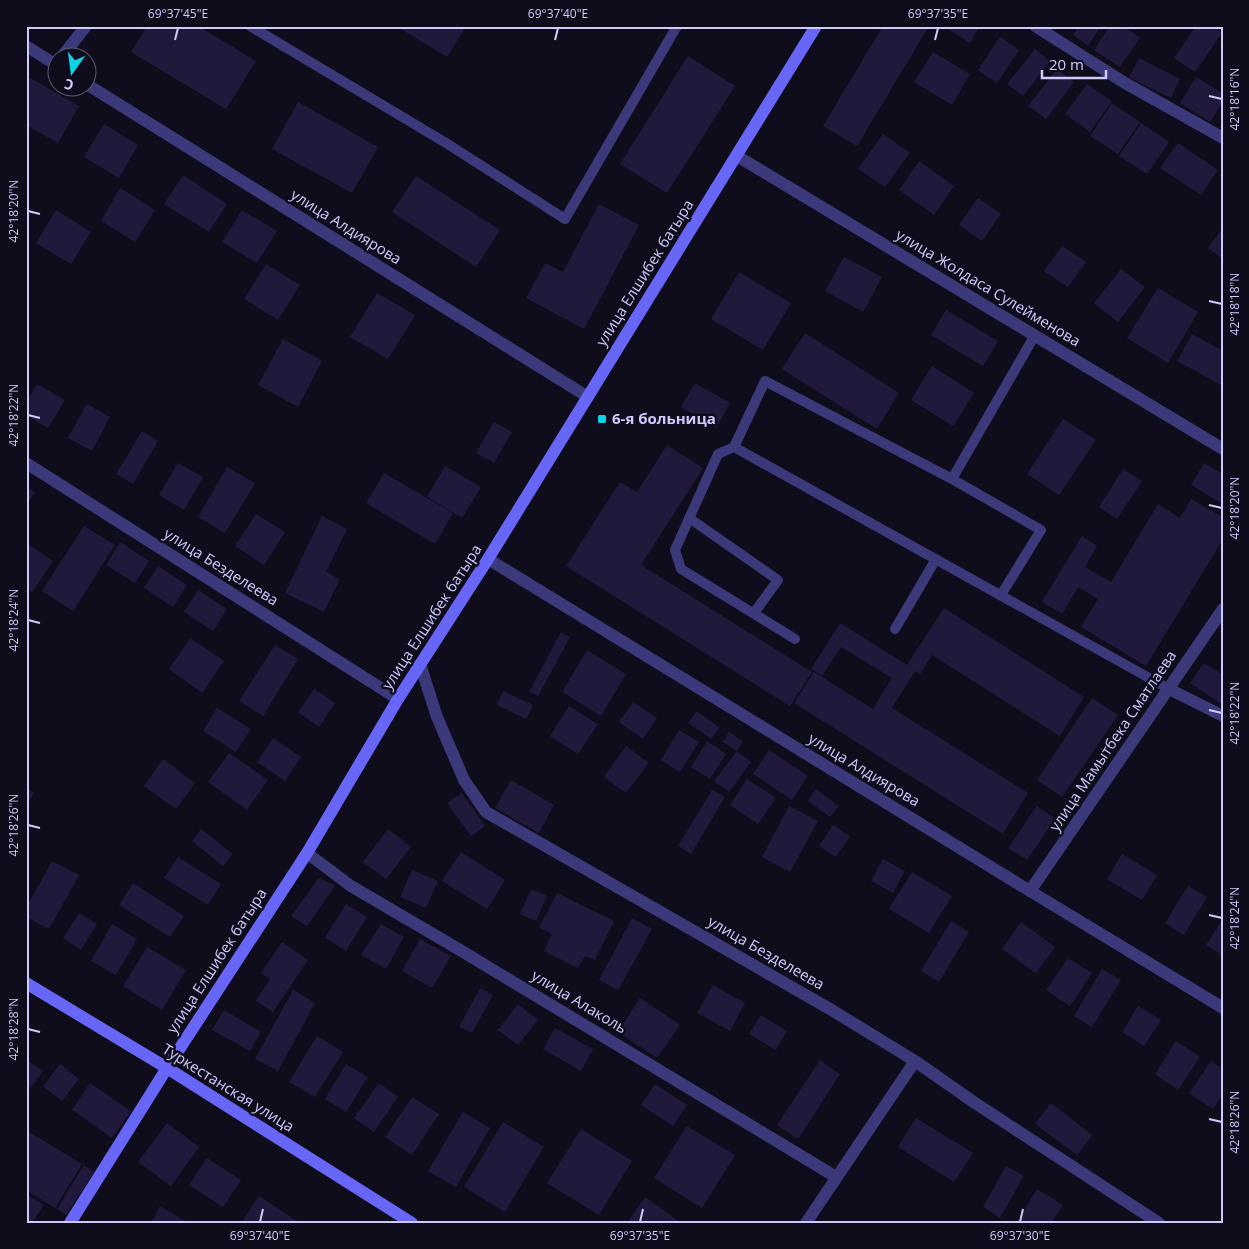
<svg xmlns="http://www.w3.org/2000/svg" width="1249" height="1249" font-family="'Open Sans',sans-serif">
<rect width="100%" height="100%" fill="#0f0c1c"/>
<g fill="#20193c">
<path d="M147 26H198L256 61 226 109 131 52Z"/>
<path d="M403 26H466L447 57 401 29Z"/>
<path d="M883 26H929L857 146 823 126Z"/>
<path d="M948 26H980L970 43 947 28Z"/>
<path d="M1079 26H1101L1088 46 1073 35Z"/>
<path d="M1110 26H1122L1140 38 1120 67 1094 50Z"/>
<path d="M1196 26H1213L1222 33 1195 72 1174 58Z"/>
<path d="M1000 37 1019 50 997 83 978 70Z"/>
<path d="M1035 49 1050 61 1023 96 1007 84Z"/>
<path d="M933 52 970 74 952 105 914 82Z"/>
<path d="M688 56 735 86 667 193 620 164Z"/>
<path d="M1139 58 1180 79 1171 98 1129 77Z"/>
<path d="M1057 69 1074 82 1046 119 1028 106Z"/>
<path d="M1196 77 1223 94V102L1210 122 1180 103Z"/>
<path d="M30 78 79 106 58 143 26 125V85Z"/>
<path d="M1087 84 1112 101 1090 132 1065 114Z"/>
<path d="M298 102 378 147 352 193 272 149Z"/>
<path d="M1112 103 1140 122 1118 154 1090 136Z"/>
<path d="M1141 123 1169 142 1147 174 1119 156Z"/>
<path d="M104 124 138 145 119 178 84 157Z"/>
<path d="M883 134 910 153 885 187 858 169Z"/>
<path d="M1178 143 1218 170 1201 195 1160 168Z"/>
<path d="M919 161 954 186 934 215 899 190Z"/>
<path d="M183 175 227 204 209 232 164 204Z"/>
<path d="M416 176 500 230 476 267 392 212Z"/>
<path d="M120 188 155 210 135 242 101 221Z"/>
<path d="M978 198 1001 214 982 241 959 225Z"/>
<path d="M599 204 639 225 584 329 526 298 545 263 563 272Z"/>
<path d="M56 210 91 232 71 264 36 243Z"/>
<path d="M242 210 277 231 257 263 222 242Z"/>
<path d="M1223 228V259L1208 248Z"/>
<path d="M1062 246 1086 262 1068 287 1044 271Z"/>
<path d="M844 257 882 277 863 312 825 291Z"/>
<path d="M266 264 300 285 278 320 244 299Z"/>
<path d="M1121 269 1145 287 1118 322 1094 303Z"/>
<path d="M739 272 791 303 763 350 711 319Z"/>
<path d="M1158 288 1198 312 1168 363 1127 338Z"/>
<path d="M377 293 415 315 388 359 350 337Z"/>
<path d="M946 310 998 341 983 366 931 335Z"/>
<path d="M805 333 899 393 877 429 782 369Z"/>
<path d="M1192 334 1223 351V386L1177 361Z"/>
<path d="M283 339 322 361 298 407 258 385Z"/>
<path d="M932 366 974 393 953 426 911 400Z"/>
<path d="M695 383 730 403 716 428 681 407Z"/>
<path d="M37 384 65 400 48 428 26 415V403Z"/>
<path d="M87 404 110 417 92 451 68 438Z"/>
<path d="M1063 419 1096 440 1059 495 1027 474Z"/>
<path d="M494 422 512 432 494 463 476 453Z"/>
<path d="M142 431 158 441 133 484 116 474Z"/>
<path d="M667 445 703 468 641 565 812 672 790 706 566 566 620 482 637 492Z"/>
<path d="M178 463 203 477 184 510 159 495Z"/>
<path d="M1204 463 1223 474V504L1191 485Z"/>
<path d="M445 466 481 487 462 518 427 497Z"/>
<path d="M227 467 255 483 225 533 198 517Z"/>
<path d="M1123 469 1142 481 1117 519 1099 507Z"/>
<path d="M384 473 453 513 435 544 366 503Z"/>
<path d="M26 487 35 492 26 505Z"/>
<path d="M1191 499 1223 517V539L1146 666 1081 627 1098 599 1078 587 1062 614 1042 602 1082 536 1097 546 1085 567 1111 582 1158 504 1180 518Z"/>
<path d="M256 514 285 532 264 565 235 546Z"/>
<path d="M322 516 347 529 326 572 340 579 324 612 285 593Z"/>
<path d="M84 526 115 545 73 611 42 591Z"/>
<path d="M120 542 149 561 135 583 106 565Z"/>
<path d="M26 543 53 561 32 592 26 588Z"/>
<path d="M158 566 187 585 173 607 144 588Z"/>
<path d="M198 590 227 609 213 631 184 612Z"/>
<path d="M944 608 1084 697 1060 736 932 655 920 674 915 671 892 708 1028 793 1003 834 794 703 814 672 873 709 892 678 841 647 822 676 811 669 840 623 907 665Z"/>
<path d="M561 632 570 637 538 696 529 692Z"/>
<path d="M190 638 224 661 202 693 169 669Z"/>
<path d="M275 645 298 659 263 716 239 701Z"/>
<path d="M587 650 626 674 601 716 562 692Z"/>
<path d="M1204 663 1223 675V705L1190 683Z"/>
<path d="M314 689 335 703 319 727 298 712Z"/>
<path d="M503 691 533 705 526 719 497 705Z"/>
<path d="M1092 698 1118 715 1062 797 1037 780Z"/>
<path d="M633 702 657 718 643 739 619 722Z"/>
<path d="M569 706 598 724 578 754 550 736Z"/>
<path d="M217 708 251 729 236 752 203 731Z"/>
<path d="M697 711 720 728 711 739 688 723Z"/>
<path d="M679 730 699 742 680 772 661 760Z"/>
<path d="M729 732 743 741 737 751 723 742Z"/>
<path d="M273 738 301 757 285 781 257 762Z"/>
<path d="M707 741 726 754 710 779 691 767Z"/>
<path d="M626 746 649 763 626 793 604 777Z"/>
<path d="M769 750 808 776 792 800 753 774Z"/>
<path d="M737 751 751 762 729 792 714 781Z"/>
<path d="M229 753 268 780 247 810 208 782Z"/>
<path d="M163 759 195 783 176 809 144 786Z"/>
<path d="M747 779 776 798 758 824 730 805Z"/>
<path d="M511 780 554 805 539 833 495 808Z"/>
<path d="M26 788 34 793 26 806Z"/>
<path d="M816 789 839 806 830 817 808 801Z"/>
<path d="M712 790 725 797 691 854 678 846Z"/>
<path d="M462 793 485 826 471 836 447 803Z"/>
<path d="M789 806 818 821 790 872 762 857Z"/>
<path d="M1037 806 1055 819 1027 860 1008 848Z"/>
<path d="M833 825 850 836 836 857 819 846Z"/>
<path d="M201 829 233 854 223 866 192 841Z"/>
<path d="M388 829 411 847 386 879 363 862Z"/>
<path d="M461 852 505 880 487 909 442 881Z"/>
<path d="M1122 854 1157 875 1142 900 1107 879Z"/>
<path d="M178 857 221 884 208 905 164 878Z"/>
<path d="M883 859 905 871 893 893 871 881Z"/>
<path d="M52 861 79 875 49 929 26 917V908Z"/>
<path d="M412 870 438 881 426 908 400 897Z"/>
<path d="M912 872 952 896 929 933 889 909Z"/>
<path d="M319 878 335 886 307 926 291 916Z"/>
<path d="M133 883 184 916 170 937 119 905Z"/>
<path d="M1188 886 1207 897 1184 935 1165 923Z"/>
<path d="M531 889 547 896 536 921 520 914Z"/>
<path d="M557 893 614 921 595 960 585 956 578 968 544 951 552 934 539 928Z"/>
<path d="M346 904 367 917 346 951 325 938Z"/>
<path d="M79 913 97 924 81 950 63 938Z"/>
<path d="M632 918 652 929 618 990 599 980Z"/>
<path d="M1223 919V956L1206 945Z"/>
<path d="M951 921 969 932 939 982 921 971Z"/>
<path d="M1021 922 1055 947 1036 973 1002 949Z"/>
<path d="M112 924 137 939 116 975 91 961Z"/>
<path d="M381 924 404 937 386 969 361 955Z"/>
<path d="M420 939 451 956 432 988 402 971Z"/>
<path d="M282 942 308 960 273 1012 256 1001 270 979 261 973Z"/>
<path d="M147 947 186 970 162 1010 123 986Z"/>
<path d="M1068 958 1092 973 1070 1006 1046 990Z"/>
<path d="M1102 969 1121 980 1092 1027 1074 1016Z"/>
<path d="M713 985 745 1003 730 1031 697 1013Z"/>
<path d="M480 988 493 995 472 1033 459 1027Z"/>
<path d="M293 990 315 1003 278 1071 255 1059Z"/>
<path d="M640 998 680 1025 657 1058 618 1032Z"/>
<path d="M518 1004 538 1020 518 1045 498 1030Z"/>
<path d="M1138 1006 1161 1020 1144 1046 1122 1032Z"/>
<path d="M224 1010 261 1032 250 1051 212 1030Z"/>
<path d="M761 1015 787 1031 776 1050 749 1034Z"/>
<path d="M555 1028 593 1049 581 1071 543 1049Z"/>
<path d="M317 1036 343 1052 315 1097 289 1082Z"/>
<path d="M1176 1041 1200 1057 1178 1090 1155 1074Z"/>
<path d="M26 1059 43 1071 26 1094Z"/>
<path d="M820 1060 840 1074 798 1139 777 1125Z"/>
<path d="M1211 1061 1223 1069V1094L1213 1109 1189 1093Z"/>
<path d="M60 1064 79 1079 62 1101 43 1086Z"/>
<path d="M346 1064 368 1077 346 1112 325 1099Z"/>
<path d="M90 1083 131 1111 112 1138 72 1110Z"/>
<path d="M379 1083 398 1097 374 1132 354 1118Z"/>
<path d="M655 1084 687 1105 673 1126 641 1105Z"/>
<path d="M412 1097 439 1114 412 1155 385 1137Z"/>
<path d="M1051 1103 1092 1135 1077 1155 1035 1124Z"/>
<path d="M463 1112 490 1128 456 1187 428 1171Z"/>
<path d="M916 1118 973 1153 954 1182 898 1147Z"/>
<path d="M503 1122 544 1147 505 1212 464 1187Z"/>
<path d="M167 1123 199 1147 171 1186 138 1162Z"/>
<path d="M687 1126 735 1155 702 1208 654 1178Z"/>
<path d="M581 1129 632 1161 599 1215 547 1183Z"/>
<path d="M26 1130 82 1164 55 1208 26 1190Z"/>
<path d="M207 1158 241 1180 223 1207 189 1185Z"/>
<path d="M84 1165 94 1172 66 1215 57 1209Z"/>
<path d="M1006 1166 1024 1176 1000 1218 983 1207Z"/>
<path d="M1037 1189 1063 1205 1051 1223H1026L1019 1218Z"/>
<path d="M26 1194 44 1205 32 1223 26 1222Z"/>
<path d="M259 1196 300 1223H241Z"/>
<path d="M645 1197 681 1223H627Z"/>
<path d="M160 1206 185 1221 184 1223H151Z"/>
</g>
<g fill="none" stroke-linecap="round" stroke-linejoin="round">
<g stroke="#3b3979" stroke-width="10">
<path d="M250 26 446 143 565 219 677 26"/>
<path d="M734 447 765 381 952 479 1041 530 1001 595"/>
<path d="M952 479 1035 335"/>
<path d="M689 518 778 580 754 613"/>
<path d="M895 629 936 559"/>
<path d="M795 639 681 569 675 550 718 454 734 447 1169 689"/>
</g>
<g stroke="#3b3979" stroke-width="12">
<path d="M1035 26 1125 83 1223 138"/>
<path d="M26 46 58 66"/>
<path d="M61 58 86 26"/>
<path d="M88 85 588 397"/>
<path d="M737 156 1223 449"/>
<path d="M26 463 398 699"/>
<path d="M488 559 1030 891 1223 1008"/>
<path d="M420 664 437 717 464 780 486 812 830 1009 915 1061 975 1103 1159 1223"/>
<path d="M1169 689 1223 716"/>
<path d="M307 853 351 886 460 950 836 1177"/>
<path d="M1030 891 1223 609"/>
<path d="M806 1223 915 1061"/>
</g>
<g stroke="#6766f7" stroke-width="12">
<path d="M26 983 167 1068 412 1223"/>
<path d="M70 1223 167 1068 307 853 398 699 488 559 816 26"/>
</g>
</g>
<path fill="none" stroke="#cfcafc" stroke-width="2" d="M175 40 178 28M555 40 558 28M935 40 938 28M1209 96 1222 99M28 211 40 214M1209 301 1222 304M28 415 40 418M1209 505 1222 508M28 620 40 623M1209 710 1222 713M28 825 40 828M1209 915 1222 918M28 1029 40 1032M1209 1119 1222 1122M260 1222 263 1209M640 1222 643 1209M1020 1222 1023 1209"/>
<rect fill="#0cd4e7" stroke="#0f0c1c" stroke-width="2" x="597" y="414" width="10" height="10" rx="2.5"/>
<g text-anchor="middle" stroke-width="5" stroke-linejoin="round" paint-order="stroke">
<g font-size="15" fill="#cfcafc" stroke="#0f0c1c">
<text transform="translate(346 227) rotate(32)" y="5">улица Алдиярова</text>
<text transform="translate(645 273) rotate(-58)" y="5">улица Елшибек батыра</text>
<text transform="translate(988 288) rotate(31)" y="5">улица Жолдаса Сулейменова</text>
<text transform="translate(221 567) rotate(32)" y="5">улица Безделеева</text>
<text transform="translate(432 617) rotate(-57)" y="5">улица Елшибек батыра</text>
<text transform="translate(1113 741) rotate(-56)" y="5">улица Мамытбека Сматлаева</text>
<text transform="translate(864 770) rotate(31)" y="5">улица Алдиярова</text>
<text transform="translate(766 953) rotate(30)" y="5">улица Безделеева</text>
<text transform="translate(217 961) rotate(-57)" y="5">улица Елшибек батыра</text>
<text transform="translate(579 1002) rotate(31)" y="5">улица Алаколь</text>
<text transform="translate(228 1088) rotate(32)" y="5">Туркестанская улица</text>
</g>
<g font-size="15" font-weight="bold" fill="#cfcafc" stroke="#0f0c1c" text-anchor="start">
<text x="612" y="424">6-я больница</text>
</g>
</g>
<rect width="1249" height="1249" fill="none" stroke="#0f0c1c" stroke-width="55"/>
<g transform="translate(72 72) rotate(194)"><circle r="24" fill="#0f0c1c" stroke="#5c5876"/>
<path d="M0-4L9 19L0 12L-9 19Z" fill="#0cd4e7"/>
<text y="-8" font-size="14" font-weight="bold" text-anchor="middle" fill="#cfcafc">С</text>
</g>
<path d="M1042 70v8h64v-8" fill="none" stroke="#cfcafc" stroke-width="2.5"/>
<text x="1049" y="70" font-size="15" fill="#cfcafc" stroke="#0f0c1c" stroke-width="4" paint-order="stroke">20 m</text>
<rect x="28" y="28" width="1194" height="1194" fill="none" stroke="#cfcafc" stroke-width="2"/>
<g font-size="12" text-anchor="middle" fill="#cfcafc">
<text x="178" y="18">69°37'45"E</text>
<text x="558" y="18">69°37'40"E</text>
<text x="938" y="18">69°37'35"E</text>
<text transform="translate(1235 99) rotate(-90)" y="4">42°18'16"N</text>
<text transform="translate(14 211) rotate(-90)" y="4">42°18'20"N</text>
<text transform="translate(1235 304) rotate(-90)" y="4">42°18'18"N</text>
<text transform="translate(14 415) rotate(-90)" y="4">42°18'22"N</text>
<text transform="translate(1235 508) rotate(-90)" y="4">42°18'20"N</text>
<text transform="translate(14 620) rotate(-90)" y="4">42°18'24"N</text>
<text transform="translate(1235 713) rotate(-90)" y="4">42°18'22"N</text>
<text transform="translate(14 825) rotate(-90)" y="4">42°18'26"N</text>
<text transform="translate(1235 918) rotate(-90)" y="4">42°18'24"N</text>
<text transform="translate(14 1029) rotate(-90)" y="4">42°18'28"N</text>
<text transform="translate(1235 1122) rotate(-90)" y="4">42°18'26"N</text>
<text x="260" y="1240">69°37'40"E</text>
<text x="640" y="1240">69°37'35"E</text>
<text x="1020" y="1240">69°37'30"E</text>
</g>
</svg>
